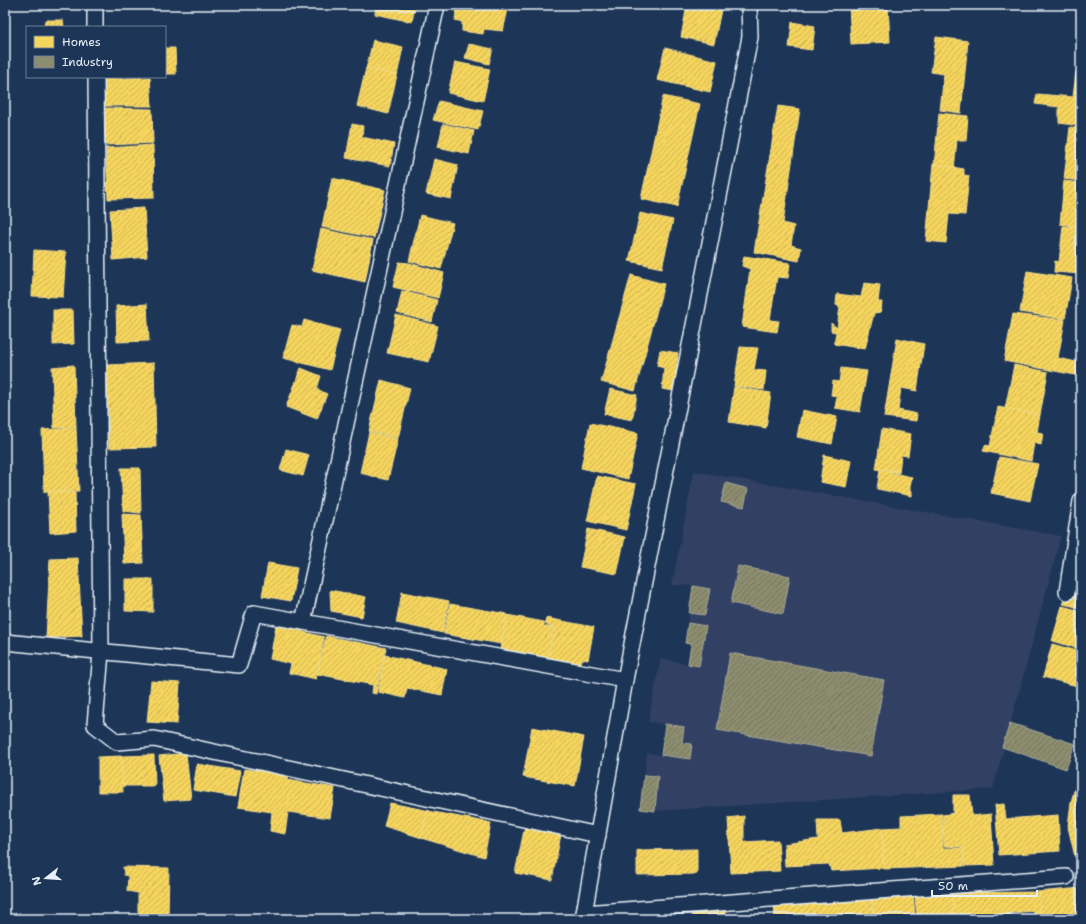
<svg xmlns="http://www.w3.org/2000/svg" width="1086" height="924" font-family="'Shantell Sans',sans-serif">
<defs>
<pattern id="homes-hatch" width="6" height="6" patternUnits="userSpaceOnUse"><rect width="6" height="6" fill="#f6d55c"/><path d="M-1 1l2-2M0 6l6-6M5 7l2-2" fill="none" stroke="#cab258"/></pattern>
<pattern id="industry-hatch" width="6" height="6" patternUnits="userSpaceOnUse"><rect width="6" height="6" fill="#8c8c6e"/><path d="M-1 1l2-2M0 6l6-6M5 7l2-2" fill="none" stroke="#747461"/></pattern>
</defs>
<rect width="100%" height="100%" fill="#1d3557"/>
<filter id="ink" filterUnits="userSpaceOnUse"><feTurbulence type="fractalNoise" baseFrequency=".025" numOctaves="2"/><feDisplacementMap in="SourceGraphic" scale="8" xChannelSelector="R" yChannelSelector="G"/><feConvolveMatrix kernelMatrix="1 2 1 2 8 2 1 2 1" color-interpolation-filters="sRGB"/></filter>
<g filter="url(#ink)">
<path fill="#314163" d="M694 471 1061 536 993 789 655 811 640 809 647 753 661 755 665 724 648 722 661 658 687 664 691 644 685 643 693 586 672 585Z"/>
<g fill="url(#homes-hatch)" stroke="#f2dd8b">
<path d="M376 5H415L412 22 375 14Z"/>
<path d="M457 5H509L503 31 484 29 483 34 462 31V22L455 20Z"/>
<path d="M687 5H722L714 44 681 37Z"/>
<path d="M849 5H888L890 42 851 44Z"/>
<path d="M1078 5H1081V18H1077Z"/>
<path d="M45 20H63L64 27H44Z"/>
<path d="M792 22 815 26 812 50 789 47Z"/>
<path d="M936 37 968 41 961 113 940 110 944 74 931 72Z"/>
<path d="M373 40 403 47 397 76 366 69Z"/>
<path d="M469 44 493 49 489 64 465 58Z"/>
<path d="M165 48H175L176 74H165Z"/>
<path d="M665 48 717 61 710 92 657 80Z"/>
<path d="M455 62 490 69 483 101 448 93Z"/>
<path d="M366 68 397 75 388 114 357 106Z"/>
<path d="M1076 72 1081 73V126L1059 123V107L1035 104 1037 94 1073 97Z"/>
<path d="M150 77 152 106H104L103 79Z"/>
<path d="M663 96 700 104 677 207 641 199Z"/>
<path d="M439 101 483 111 478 130 433 120Z"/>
<path d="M778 106 800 109 783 223 794 226 791 245 801 248 799 261 754 252Z"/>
<path d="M104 108 152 109 153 143 106 145Z"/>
<path d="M939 113 968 116 966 141 957 140 954 169 934 166Z"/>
<path d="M352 124 363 126 362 137 394 144 390 166 346 158Z"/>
<path d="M443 124 474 131 469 154 438 147Z"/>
<path d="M1070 127 1081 128V181L1064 179Z"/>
<path d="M153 145 154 198 108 199 106 148Z"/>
<path d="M434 159 458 165 451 199 426 194Z"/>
<path d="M933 164 964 169V175L969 176 965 215 949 214 946 243 926 241Z"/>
<path d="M332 178 385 190 374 238 322 227Z"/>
<path d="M1064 181 1081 183V227L1060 224Z"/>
<path d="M144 208 147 257 113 260 110 210Z"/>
<path d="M640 213 673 220 662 268 629 261Z"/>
<path d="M420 215 453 223 441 269 409 261Z"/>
<path d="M1063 226 1081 227V274L1054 272 1055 261 1059 262Z"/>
<path d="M321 229 373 240 365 282 312 270Z"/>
<path d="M34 250 66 252 63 297 32 296Z"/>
<path d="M744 256 790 263 788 278 777 277 770 320 779 321 777 332 742 327 750 269 742 266Z"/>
<path d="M399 262 409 263 444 273 438 298 393 287Z"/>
<path d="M1027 271 1072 278 1065 319 1020 312Z"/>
<path d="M631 275 664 284 635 391 601 382Z"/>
<path d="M864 283 880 285 878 302H882L881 312 874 313 865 349 834 344 836 332 831 331V323L837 328 840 307 836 305 837 294 861 297Z"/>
<path d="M402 291 437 300 432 322 397 313Z"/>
<path d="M147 304 149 341 117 342 116 306Z"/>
<path d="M53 310H73L74 344 53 345Z"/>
<path d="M1013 314 1065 320 1058 358 1081 363 1080 376 1004 361Z"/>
<path d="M396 315 438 326 429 362 387 353Z"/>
<path d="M304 320 340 330 330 370 283 358 292 325 302 327Z"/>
<path d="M897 338 924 344 917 391 901 388 898 410 917 414 916 421 884 417Z"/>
<path d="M740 347 758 348 754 370 766 371 764 390 734 386Z"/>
<path d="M660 350 678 353 674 391 662 389 664 368 657 366Z"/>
<path d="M154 363 156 447 109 448 107 365Z"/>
<path d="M74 365 76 427 54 428 52 367Z"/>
<path d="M1014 365 1048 372 1040 415 1005 409Z"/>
<path d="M301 368 321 376 317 389 327 394 317 419 286 407Z"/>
<path d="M841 368 867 371 860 412 835 408 837 396 831 395 833 381 839 382Z"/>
<path d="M381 380 410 388 398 438 369 431Z"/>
<path d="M734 387 771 393 766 428 729 422Z"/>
<path d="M610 389 637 395 632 420 604 414Z"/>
<path d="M998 407 1040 415 1037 432 1043 433 1041 445 1034 443 1031 461 983 451 985 445 990 446Z"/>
<path d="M802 410 837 417 832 444 797 437Z"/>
<path d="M590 423 638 433 628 479 581 468Z"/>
<path d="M76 428 79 491 44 492 42 430Z"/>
<path d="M882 429 911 434 908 456 901 455 899 473 876 469Z"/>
<path d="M369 432 398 439 388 480 360 473Z"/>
<path d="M286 449 309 455 303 476 280 470Z"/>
<path d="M824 455 851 461 846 487 820 482Z"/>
<path d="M999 457 1038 464 1030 501 991 493Z"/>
<path d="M121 468H140L141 513 123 511Z"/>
<path d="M880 469 899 471H888V472L912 477 910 486V490L912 491V496L877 489Z"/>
<path d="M597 476 636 484 626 530 587 521Z"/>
<path d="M48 492H75L76 531 50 533Z"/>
<path d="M122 514 141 515 143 563 124 564Z"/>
<path d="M588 529 625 537 617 574 580 567Z"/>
<path d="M78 558 82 636 46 638 50 559Z"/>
<path d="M1075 561 1081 563V608L1063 604Z"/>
<path d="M268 563 297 568 291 601 262 596Z"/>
<path d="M125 579H153V612L125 611Z"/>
<path d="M330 590 366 597 362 617 331 611Z"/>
<path d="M402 592 449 601 443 633 396 623Z"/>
<path d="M450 604 507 614 501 644 444 634Z"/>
<path d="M1062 606 1081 611V649L1052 641Z"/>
<path d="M507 615 544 622V626L553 628 547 661 500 652Z"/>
<path d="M546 618 594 627 588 660 582 659 580 668 547 661 554 628 545 624Z"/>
<path d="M276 625 324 637 316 679 289 673 291 664 270 659Z"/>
<path d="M326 636 386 648 376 694 372 693 373 685 317 674Z"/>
<path d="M1052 644 1081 652V687L1043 677Z"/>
<path d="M385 655 447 669 442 695 407 688 405 698 378 692Z"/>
<path d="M151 681 180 683 177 724 147 722Z"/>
<path d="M532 727 584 737 575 786 523 777Z"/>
<path d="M186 753 191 799 164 801 159 756Z"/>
<path d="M154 755 155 786H122L121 756Z"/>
<path d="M121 756 123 792H98V757Z"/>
<path d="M197 764 240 771 235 797 193 790Z"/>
<path d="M276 768 289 770 288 780 335 788 330 818 288 812 285 834 270 831 272 812 238 807 244 769 274 773Z"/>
<path d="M1076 784 1081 786V830L1068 826 1071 802Z"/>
<path d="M953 795H970L972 816 991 814 994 865 965 866 963 847 944 846 943 815 953 813Z"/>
<path d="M390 803 430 811 422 838 384 826Z"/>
<path d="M1004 804 1006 819 1058 815 1060 851 999 855 995 805Z"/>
<path d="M428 811 491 823 484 857 421 838Z"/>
<path d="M942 814 943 848H963L964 866 884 869 882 828 901 827V816Z"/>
<path d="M744 816V842L778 840 780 871 731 873 728 818Z"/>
<path d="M817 820H840L842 833 882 828 884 868 831 871 829 864 785 866 784 844 818 839Z"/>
<path d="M526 821 562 829 552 880 515 873Z"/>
<path d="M1068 827 1081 831V856L1075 857Z"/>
<path d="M697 849V874L637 875V850Z"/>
<path d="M123 867 169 868 168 919H138V893L127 891 128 876 124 875Z"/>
<path d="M1081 888V914L1040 917 1038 892Z"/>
<path d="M913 890 915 919H874L872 892Z"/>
<path d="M1039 892 1040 917 1035 916 1033 911 1011 913 1010 919H954L952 893Z"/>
<path d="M952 893 954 919H917L915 895Z"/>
<path d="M872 899 873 919H775L774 905Z"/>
<path d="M673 903V919H648L647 905Z"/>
<path d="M725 903 726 919H692V912H704L705 905Z"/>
<path d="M646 913V919H611V914Z"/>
</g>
<g fill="url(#industry-hatch)" stroke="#a8aa97">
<path d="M726 483 748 489 744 507 721 502Z"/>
<path d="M738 566 790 576 783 614 731 603Z"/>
<path d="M693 586 710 589 705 615 689 613Z"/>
<path d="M688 623 706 626 699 666 688 664 691 644 685 643Z"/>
<path d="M730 653 884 680 871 756 717 730Z"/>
<path d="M1010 723 1075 744 1066 769 1002 747Z"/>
<path d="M665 724 684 727 682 743 692 744 690 759 661 755Z"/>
<path d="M644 775 658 776 655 811 640 809Z"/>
</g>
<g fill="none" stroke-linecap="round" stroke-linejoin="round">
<defs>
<g id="minor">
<path d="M95 5V27"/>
<path d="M96 77 101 652 95 725 117 742 154 739 598 835"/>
<path d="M1067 592 1081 501"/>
<path d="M303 622 437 5"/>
<path d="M5 642 239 665 254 613 625 680"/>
<path d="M584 913 1066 877"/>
<path d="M583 919 625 680 750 37 749 5"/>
</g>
</defs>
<use href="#minor" stroke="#e8f1f8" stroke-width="18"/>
<use href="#minor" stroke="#1d3557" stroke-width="15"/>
</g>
</g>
<rect width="1086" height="924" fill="none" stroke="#1d3557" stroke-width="20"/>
<rect x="10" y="10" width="1066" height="904" fill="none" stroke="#e8f1f8" stroke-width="1.5" filter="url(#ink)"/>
<rect x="26" y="26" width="140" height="52" fill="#1d3557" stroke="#6e8097"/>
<rect x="34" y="36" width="20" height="12" fill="#f6d55c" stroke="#6e8097"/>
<text x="62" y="46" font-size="12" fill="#e8f1f8">Homes</text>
<rect x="34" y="56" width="20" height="12" fill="#8c8c6e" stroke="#6e8097"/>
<text x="62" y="66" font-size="12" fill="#e8f1f8">Industry</text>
<g transform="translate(46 878) rotate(253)" stroke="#1d3557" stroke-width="3" paint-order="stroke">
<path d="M0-3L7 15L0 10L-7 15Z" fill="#e8f1f8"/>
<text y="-6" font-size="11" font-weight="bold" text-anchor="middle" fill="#e8f1f8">N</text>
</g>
<path d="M932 890v6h105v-6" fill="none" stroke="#e8f1f8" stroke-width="2"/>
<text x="938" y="890" font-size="12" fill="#e8f1f8" stroke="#1d3557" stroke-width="3" paint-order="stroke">50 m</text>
</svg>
